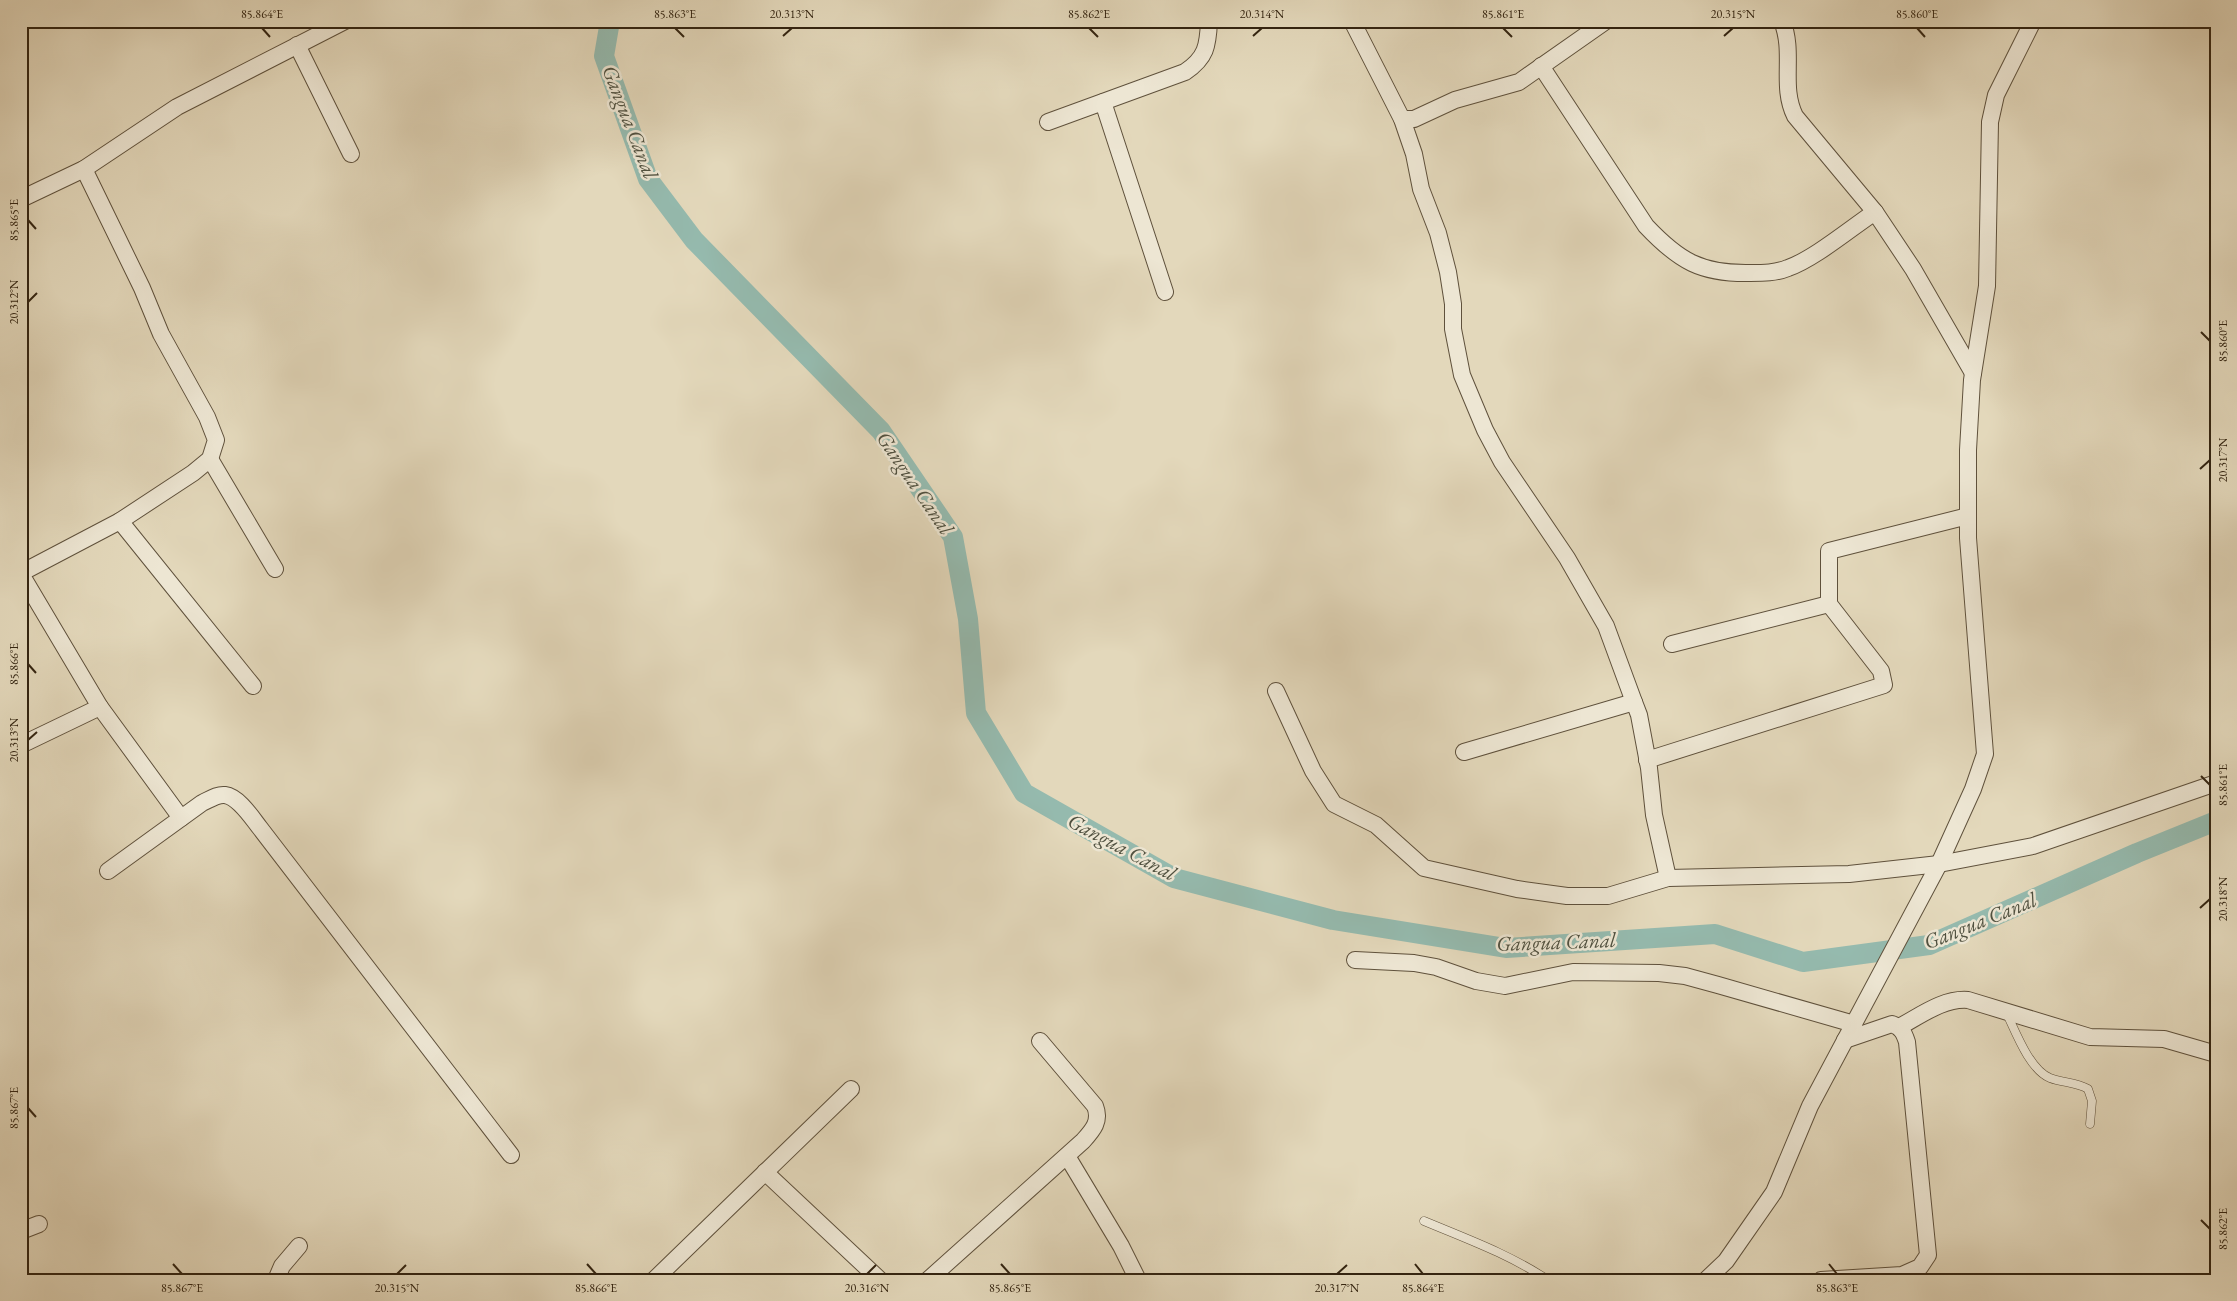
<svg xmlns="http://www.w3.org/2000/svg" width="2237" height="1301" font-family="'EB Garamond',serif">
<rect width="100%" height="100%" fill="#e3d8bb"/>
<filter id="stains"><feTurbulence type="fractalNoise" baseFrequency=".004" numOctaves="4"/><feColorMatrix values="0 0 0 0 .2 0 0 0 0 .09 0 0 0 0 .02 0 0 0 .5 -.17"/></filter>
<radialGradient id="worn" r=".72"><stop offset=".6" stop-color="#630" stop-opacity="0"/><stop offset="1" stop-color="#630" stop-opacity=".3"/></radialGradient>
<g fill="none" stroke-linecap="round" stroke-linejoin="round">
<path stroke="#95baae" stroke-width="20" d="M610 21 604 56 648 179 694 240 881 431 953 537 968 619 976 713 1024 793 1174 878 1333 920 1506 948 1715 934 1803 962 1929 945 2137 853 2216 821"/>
<defs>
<g id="service">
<path d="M2007 1014C2016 1033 2030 1070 2050 1078 2063 1083 2076 1082 2088 1089L2092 1101 2090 1124"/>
<path d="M1424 1221C1467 1239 1509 1254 1548 1280"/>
</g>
<g id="minor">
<path d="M1352 21 1402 119 1414 154 1421 189 1438 233 1448 272 1453 304V329L1462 375 1485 430 1502 462 1567 558 1606 626 1634 702 1639 715 1649 768 1654 815 1668 878"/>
<path d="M1782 21C1795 53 1780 86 1795 116L1875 212 1913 269 1973 373"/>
<path d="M297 45 351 154"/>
<path d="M1541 66 1646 226C1679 261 1701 274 1750 273 1763 273 1776 273 1788 268 1814 259 1851 228 1875 212"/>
<path d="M1103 102 1165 292"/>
<path d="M1402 119H1414L1455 100 1519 82 1606 21"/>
<path d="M1048 122 1185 72C1206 58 1208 46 1209 21"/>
<path d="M21 199 84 169 177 107 345 21"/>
<path d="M210 459 275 569"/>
<path d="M120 521 253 686"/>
<path d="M21 573 120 521 193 473 210 459 216 440 207 417 161 334 142 288 84 169"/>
<path d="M21 574 100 707 21 745"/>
<path d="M1672 644 1829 604"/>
<path d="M1276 691 1313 771 1334 804 1376 825 1424 868 1517 889 1567 896H1608L1668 878 1849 874 1939 864 2033 846 2216 783"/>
<path d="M100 707 181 818"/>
<path d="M1464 752 1634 702"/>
<path d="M1647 760 1884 685 1881 671 1829 604V551L1968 516"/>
<path d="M108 871 202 803C209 800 217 794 225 795 239 797 252 818 260 828L511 1155"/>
<path d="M1355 960 1414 963 1436 967 1476 981 1505 986 1573 972 1659 973 1685 976 1718 985 1854 1024"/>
<path d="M1899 1027C1920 1016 1943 998 1968 1000L2090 1037 2164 1039 2216 1054"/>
<path d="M1067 1156 1121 1246 1138 1280"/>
<path d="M765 1172 880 1280"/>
<path d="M21 1231 39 1224"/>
<path d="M276 1280 282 1266 299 1246"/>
<path d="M654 1280 851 1089"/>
<path d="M928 1280 1083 1141C1093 1130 1101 1121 1095 1106L1040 1041"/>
<path d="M1706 1280 1726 1261 1774 1192 1810 1106 1939 864 1973 789 1985 754 1968 538V450L1972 380 1987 286 1990 122 1996 95 2033 21"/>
<path d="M1821 1280 1902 1275 1920 1267 1928 1255 1907 1042C1904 1033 1902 1028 1892 1024L1845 1040"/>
</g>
</defs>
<use href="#service" stroke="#5f513c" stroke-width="9"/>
<use href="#minor" stroke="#5f513c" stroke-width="18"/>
<use href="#service" stroke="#ede6d3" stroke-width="8"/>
<use href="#minor" stroke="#ede6d3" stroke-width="16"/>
</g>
<path fill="none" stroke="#332411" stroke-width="2" d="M262 28 270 37M675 28 684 37M1089 28 1098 37M1503 28 1512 37M1917 28 1925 37M783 36 792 28M1253 36 1262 28M1724 36 1733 28M28 220 36 229M28 302 37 293M2201 332 2210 341M2200 469 2210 460M28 664 36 673M28 740 37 732M2201 776 2210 785M2200 908 2210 899M28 1108 36 1117M2201 1220 2210 1229M173 1264 182 1274M587 1264 596 1274M1001 1264 1010 1274M1415 1264 1423 1274M1829 1264 1837 1274M397 1274 406 1265M867 1274 876 1265M1337 1274 1347 1265"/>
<g text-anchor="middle" stroke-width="5" stroke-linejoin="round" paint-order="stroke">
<g font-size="21" font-style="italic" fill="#505140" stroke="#ede6d3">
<text transform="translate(630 122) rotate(69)" y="7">Gangua Canal</text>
<text transform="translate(915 483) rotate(56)" y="7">Gangua Canal</text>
<text transform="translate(1122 847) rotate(28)" y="7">Gangua Canal</text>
<text transform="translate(1980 921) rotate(-22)" y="7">Gangua Canal</text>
<text transform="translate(1556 942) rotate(-2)" y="7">Gangua Canal</text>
</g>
</g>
<rect width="2237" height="1301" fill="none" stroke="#e3d8bb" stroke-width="55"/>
<rect x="28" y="28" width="2182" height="1246" fill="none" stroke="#332411" stroke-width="2"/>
<g font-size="12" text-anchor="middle" fill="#332411">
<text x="262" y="18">85.864°E</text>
<text x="675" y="18">85.863°E</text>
<text x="792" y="18">20.313°N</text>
<text x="1089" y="18">85.862°E</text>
<text x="1262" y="18">20.314°N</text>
<text x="1503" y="18">85.861°E</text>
<text x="1733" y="18">20.315°N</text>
<text x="1917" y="18">85.860°E</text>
<text transform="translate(14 220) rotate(-90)" y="4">85.865°E</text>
<text transform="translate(14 302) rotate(-90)" y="4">20.312°N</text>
<text transform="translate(2223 341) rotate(-90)" y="4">85.860°E</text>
<text transform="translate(2223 460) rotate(-90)" y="4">20.317°N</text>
<text transform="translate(14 664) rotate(-90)" y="4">85.866°E</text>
<text transform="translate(14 740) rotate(-90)" y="4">20.313°N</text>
<text transform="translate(2223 785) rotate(-90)" y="4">85.861°E</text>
<text transform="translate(2223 899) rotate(-90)" y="4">20.318°N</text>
<text transform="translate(14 1108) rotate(-90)" y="4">85.867°E</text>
<text transform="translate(2223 1229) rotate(-90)" y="4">85.862°E</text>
<text x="182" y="1292">85.867°E</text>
<text x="397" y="1292">20.315°N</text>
<text x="596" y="1292">85.866°E</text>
<text x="867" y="1292">20.316°N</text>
<text x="1010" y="1292">85.865°E</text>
<text x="1337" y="1292">20.317°N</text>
<text x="1423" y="1292">85.864°E</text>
<text x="1837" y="1292">85.863°E</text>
</g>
<rect width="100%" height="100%" filter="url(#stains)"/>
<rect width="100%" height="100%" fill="url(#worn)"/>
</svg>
